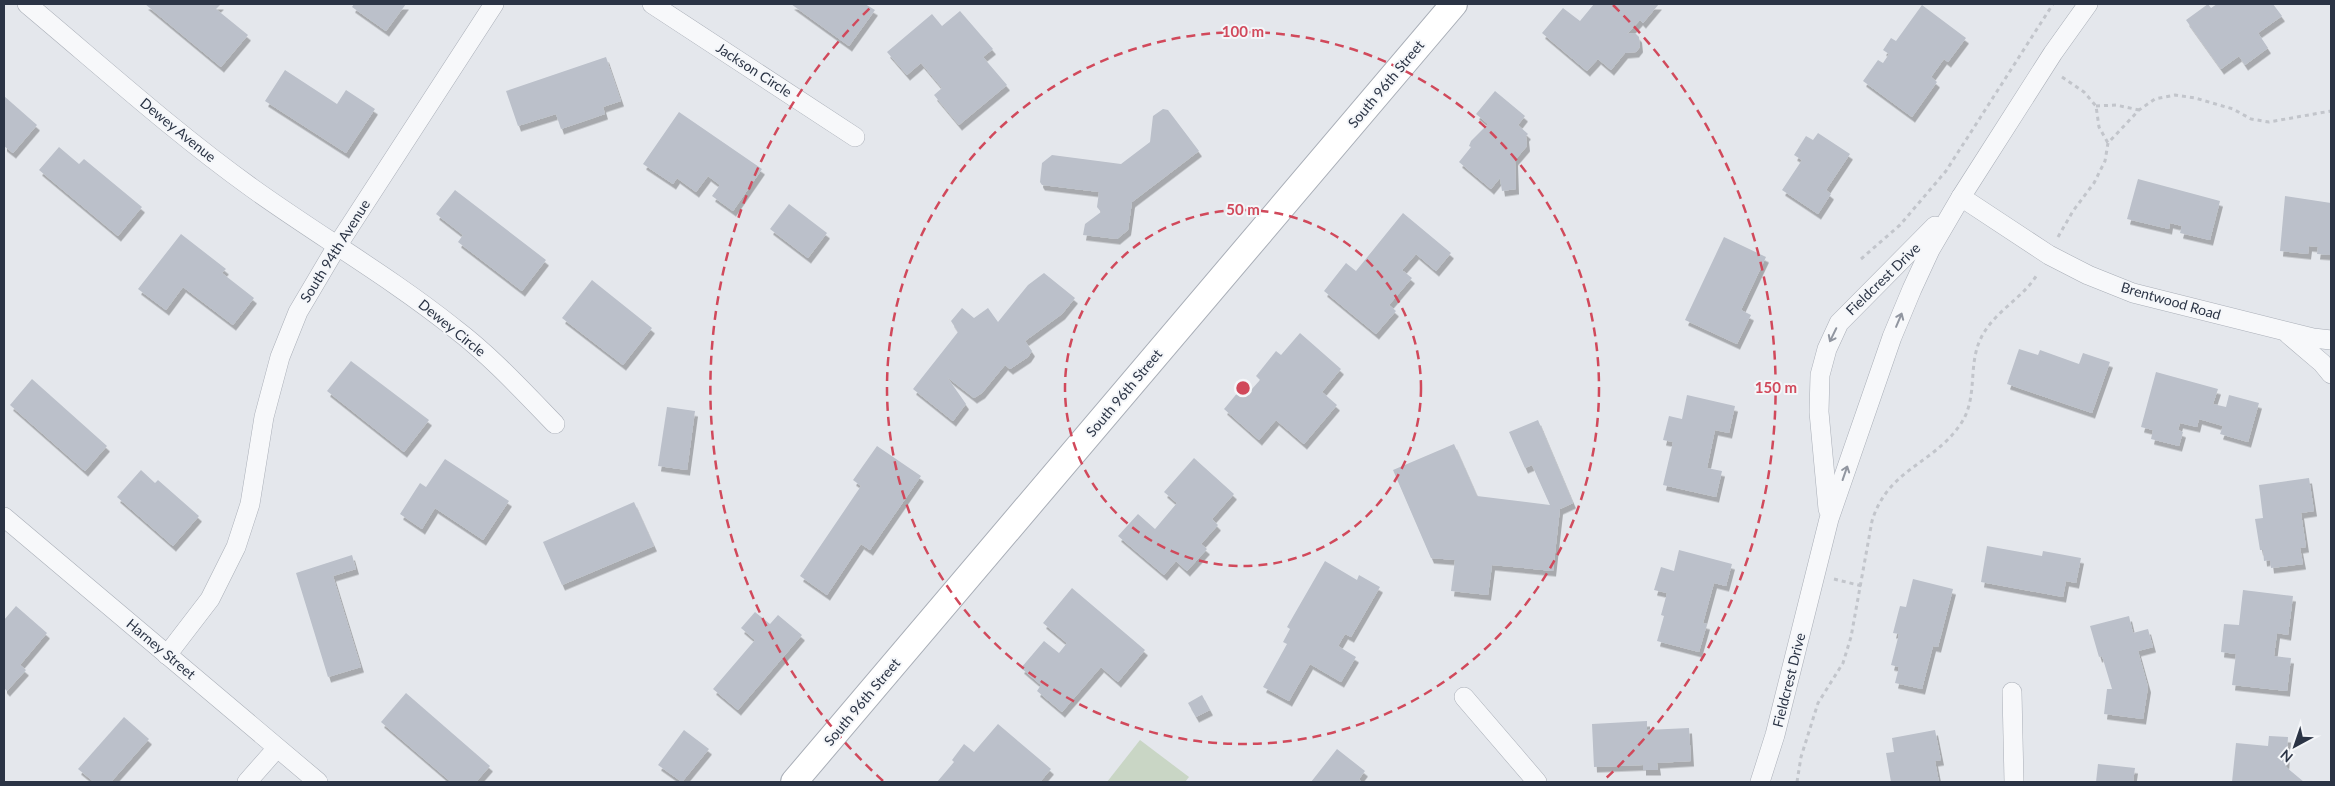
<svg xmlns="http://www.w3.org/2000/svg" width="2335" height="786" font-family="Lato,sans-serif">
<defs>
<filter id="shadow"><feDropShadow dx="3" dy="5.5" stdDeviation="0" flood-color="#0004"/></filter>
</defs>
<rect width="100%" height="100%" fill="#e4e7ec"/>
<path fill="#c9d6c5" d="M1140 740 1189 777 1185 782H1107Z"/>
<g fill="#bbc0ca" filter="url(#shadow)">
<path d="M145 4H221L216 9 248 35 221 67Z"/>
<path d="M354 4H406L386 31 352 7Z"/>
<path d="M791 4H865L875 10 849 46Z"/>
<path d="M1594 4H1659L1643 23 1640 20 1627 34 1635 33 1639 37 1640 47 1636 52 1625 53 1611 70 1598 59 1587 71 1542 33 1563 8 1580 21Z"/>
<path d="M2208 4 2211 8 2217 4H2273L2282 16 2258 33 2268 48 2245 65 2239 56 2221 69 2186 20Z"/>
<path d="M1922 5 1966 38 1948 62 1944 59 1931 77 1937 82 1912 117 1863 81 1878 60 1883 63 1889 54 1883 50 1891 38 1896 41Z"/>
<path d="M960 11 993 49 983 57 1007 85 959 125 934 95 942 88 921 63 907 75 887 52 932 14 942 26Z"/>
<path d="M606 57 621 101 603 107 605 114 561 129 556 114 518 126 506 91Z"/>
<path d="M285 70 337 104 346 90 375 109 346 153 265 101Z"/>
<path d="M1495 91 1525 116 1518 125 1528 134 1526 136 1527 146 1515 160 1516 189 1502 191 1500 178 1491 189 1459 162 1471 147 1469 146 1471 141 1488 124 1476 114Z"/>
<path d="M4 96 37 125 13 153 4 146Z"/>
<path d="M1163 109 1168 110 1199 151 1132 202 1128 230 1117 239 1083 235 1085 224 1101 212 1097 207 1099 192 1042 185 1040 182 1042 163 1052 155 1121 164 1150 142 1153 116Z"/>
<path d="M679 112 762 169 733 211 712 196 720 185 708 176 696 192 677 178 673 184 643 164Z"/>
<path d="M1818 133 1850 154 1826 190 1831 194 1818 214 1782 190 1802 160 1794 155 1806 136 1813 140Z"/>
<path d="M59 147 79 164 84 159 142 207 118 236 39 170Z"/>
<path d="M2138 179 2220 201 2210 240 2180 233 2182 226 2170 223 2169 229 2127 219Z"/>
<path d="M455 190 546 260 522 291 458 242 463 235 436 214Z"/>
<path d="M2285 196 2331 203V255L2317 254 2318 247 2309 246 2308 254 2280 251Z"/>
<path d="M789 204 827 233 808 258 770 229Z"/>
<path d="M1403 213 1451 253 1436 271 1416 254 1402 270 1412 278 1389 305 1396 311 1376 334 1324 291 1346 263 1356 271Z"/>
<path d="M181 234 226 269 222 273 254 298 233 325 183 287 166 310 138 289Z"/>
<path d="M1724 237 1766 257 1741 310 1751 315 1737 344 1685 320Z"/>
<path d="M1044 273 1075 298 1062 314 1025 341 1032 351 1028 357 1010 369 1005 365 982 393 974 398 947 377 966 404 953 421 913 389 958 332 951 321 962 308 974 318 988 308 998 322 1028 285Z"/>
<path d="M592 280 652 328 623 365 562 318Z"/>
<path d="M1300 333 1341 369 1322 392 1337 405 1304 444 1276 420 1259 440 1224 409 1244 385 1251 390 1260 380 1256 376 1276 351 1281 355Z"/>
<path d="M2019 349 2038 355 2040 350 2079 364 2083 353 2110 362 2092 413 2007 384Z"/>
<path d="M351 361 429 420 404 452 327 391Z"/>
<path d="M2156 372 2218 389 2213 404 2226 407 2229 395 2259 403 2248 442 2220 434 2223 426 2199 419 2197 427 2180 423 2178 430 2183 432 2179 446 2151 439 2153 430 2141 427Z"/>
<path d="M32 379 107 446 85 471 10 405Z"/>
<path d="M1687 395 1735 406 1729 433 1715 430 1707 468 1722 471 1716 497 1663 485 1673 442 1663 440 1669 416 1682 419Z"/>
<path d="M667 407 695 411 687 470 658 466Z"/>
<path d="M1538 420 1573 503 1560 509 1553 571 1492 565 1488 595 1451 591 1455 560 1431 558 1393 470 1454 444 1477 496 1550 505 1532 465 1525 468 1509 432Z"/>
<path d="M877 446 921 476 870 550 861 544 827 595 800 576 861 486 853 480Z"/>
<path d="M1194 458 1234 494 1212 519 1218 525 1201 544 1207 549 1187 571 1176 561 1164 575 1118 536 1138 514 1155 529 1177 503 1164 492Z"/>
<path d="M445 459 509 501 483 540 435 508 422 529 400 514 420 483 426 487Z"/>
<path d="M141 470 155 483 158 480 199 516 173 546 117 497Z"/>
<path d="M2309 478 2314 511 2301 513 2306 547 2300 548 2303 564 2271 568 2270 560 2264 561 2263 550H2260L2255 519 2263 518 2259 485Z"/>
<path d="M634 502 654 546 562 585 543 542Z"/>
<path d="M1987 546 2042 556 2043 551 2081 558 2076 583 2066 581 2063 597 1981 582Z"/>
<path d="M1679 550 1732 564 1726 586 1714 583 1703 623 1707 624 1699 652 1657 641 1664 616 1661 615 1667 593 1654 590 1661 567 1674 571Z"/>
<path d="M352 555 356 569 333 576 361 667 328 677 296 573Z"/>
<path d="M1325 561 1357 580 1359 575 1380 587 1351 637 1345 634 1338 646 1356 657 1341 682 1310 664 1289 701 1263 687 1287 644 1283 642 1290 629 1287 627Z"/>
<path d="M1913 579 1953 589 1938 647 1933 646 1922 689 1895 683 1899 667 1891 665 1899 634 1893 633 1900 606 1906 607Z"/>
<path d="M1072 588 1145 650 1118 682 1101 667 1062 712 1037 691 1041 685 1021 668 1044 641 1059 653 1067 643 1043 623Z"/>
<path d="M2243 590 2293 596 2288 635 2277 633 2274 656 2291 658 2287 691 2232 685 2236 654 2221 652 2224 624 2239 625Z"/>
<path d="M16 606 47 633 20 665 26 670 7 691 4 688V620Z"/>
<path d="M755 612 770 624 778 615 802 635 738 710 713 689 755 640 741 628Z"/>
<path d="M2129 616 2133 633 2148 629 2153 647 2138 651 2148 687 2143 719 2104 714 2107 689H2112L2102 656 2099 657 2090 626Z"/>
<path d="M406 693 490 766 476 782H451L381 722Z"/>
<path d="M1202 695 1210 710 1196 717 1188 703Z"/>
<path d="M124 717 149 739 111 782H94L78 769Z"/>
<path d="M1647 721V730L1689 728 1691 761 1657 763 1658 770H1643V765L1594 767 1592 724Z"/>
<path d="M998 724 1051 769 1040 782H937L954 762 952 760 964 744 974 752Z"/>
<path d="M684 730 709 749 682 782 658 765Z"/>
<path d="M1935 730 1941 760 1935 761 1939 782H1891L1886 753 1894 752 1892 738Z"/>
<path d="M2269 736 2288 737 2286 767 2304 782H2232L2236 743 2268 746Z"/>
<path d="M1337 749 1365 771 1359 779 1362 782H1311Z"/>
<path d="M2098 764 2135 768 2133 782H2096Z"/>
</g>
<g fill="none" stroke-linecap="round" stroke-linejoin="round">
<defs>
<g id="street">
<path d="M27 4C101 66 174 132 252 188 319 236 390 277 454 328 491 356 523 391 555 424"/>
<path d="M652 4 855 137"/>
<path d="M1961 197 2049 255 2088 275 2133 293 2313 338 2331 340"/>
<path d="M2288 334 2322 363 2331 374"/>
<path d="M1828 509 1819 412 1820 375 1827 349 1839 323 1935 226"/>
<path d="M4 517 318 782"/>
<path d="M167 655 210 599 236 547 250 504 264 417 280 357 298 312 337 246 494 4"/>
<path d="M2012 692 2014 782"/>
<path d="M1464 697 1537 782"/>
<path d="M247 782 277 748"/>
<path d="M1760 782 1775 735 1829 519 1892 337 1912 289 1930 250 1961 197 2053 53 2088 4"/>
</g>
<path id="secondary" d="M794 782 1454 4"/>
</defs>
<use href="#street" stroke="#a9aeb7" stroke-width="20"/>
<use href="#secondary" stroke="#a9aeb7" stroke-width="28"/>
<g stroke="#c2c5cb" stroke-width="3" stroke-dasharray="4 4" stroke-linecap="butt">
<path d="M2062 77 2084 92 2096 106 2099 127 2108 143"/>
<path d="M2096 106 2116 105 2139 110"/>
<path d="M2058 237 2073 211 2094 183 2105 161 2108 143 2139 110 2155 99 2175 95 2195 98 2233 109 2251 119 2269 122 2331 111"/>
<path d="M1861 259 1900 225 1946 171 2053 4"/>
<path d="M1834 579 1862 586"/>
<path d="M1797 782 1801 757 1818 703 1843 663 1851 637 1872 521C1888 469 1932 465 1960 425 1979 398 1967 366 1981 338 1994 311 2024 298 2038 273"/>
</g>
<use href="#street" stroke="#f7f8fa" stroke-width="19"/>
<use href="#secondary" stroke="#fff" stroke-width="26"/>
</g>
<defs><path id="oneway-shaft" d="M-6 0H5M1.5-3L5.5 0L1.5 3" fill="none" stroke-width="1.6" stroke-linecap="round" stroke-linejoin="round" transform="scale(1.25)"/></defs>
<g stroke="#9196a0">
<use href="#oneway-shaft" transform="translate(1899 320) rotate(-67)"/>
<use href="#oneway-shaft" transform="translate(1833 335) rotate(116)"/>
<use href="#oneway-shaft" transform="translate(1845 473) rotate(-71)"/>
</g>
<g fill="none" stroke="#d1495b" stroke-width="2.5" stroke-dasharray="9 6">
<circle cx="1243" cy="388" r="178"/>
<circle cx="1243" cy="388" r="356"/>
<path d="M883 781A533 533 0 0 1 873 5M1613 5A533 533 0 0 1 1603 781"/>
</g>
<g text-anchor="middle" stroke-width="4" stroke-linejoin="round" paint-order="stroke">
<g font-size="14" fill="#2b3445" stroke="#f4f6f9">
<text transform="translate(754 70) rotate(33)" y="5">Jackson Circle</text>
<text transform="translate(1386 84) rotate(-50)" y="5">South 96th Street</text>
<text transform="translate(178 130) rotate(39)" y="5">Dewey Avenue</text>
<text transform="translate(335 251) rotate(-58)" y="5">South 94th Avenue</text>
<text transform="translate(1883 279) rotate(-44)" y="5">Fieldcrest Drive</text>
<text transform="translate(2171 301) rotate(16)" y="5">Brentwood Road</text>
<text transform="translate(452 328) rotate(39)" y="5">Dewey Circle</text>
<text transform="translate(1124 393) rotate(-50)" y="5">South 96th Street</text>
<text transform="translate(161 649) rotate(40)" y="5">Harney Street</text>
<text transform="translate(1789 680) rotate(-76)" y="5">Fieldcrest Drive</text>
<text transform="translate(862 702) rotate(-50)" y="5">South 96th Street</text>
</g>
</g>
<circle cx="1243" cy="388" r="8" fill="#d1495b" stroke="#f4f6f9" stroke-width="2.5"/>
<g font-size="15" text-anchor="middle" font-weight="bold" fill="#d1495b" stroke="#f4f6f9" stroke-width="4" stroke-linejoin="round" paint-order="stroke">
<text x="1243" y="37">100 m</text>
<text x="1243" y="215">50 m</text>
<text x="1776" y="393">150 m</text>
</g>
<rect width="2335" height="786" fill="none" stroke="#2b3445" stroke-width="10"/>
<g transform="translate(2295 746) rotate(220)" stroke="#f4f6f9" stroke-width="4" paint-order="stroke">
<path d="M0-4L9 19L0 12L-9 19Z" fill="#2b3445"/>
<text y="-8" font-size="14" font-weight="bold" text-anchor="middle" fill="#2b3445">N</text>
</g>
</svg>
